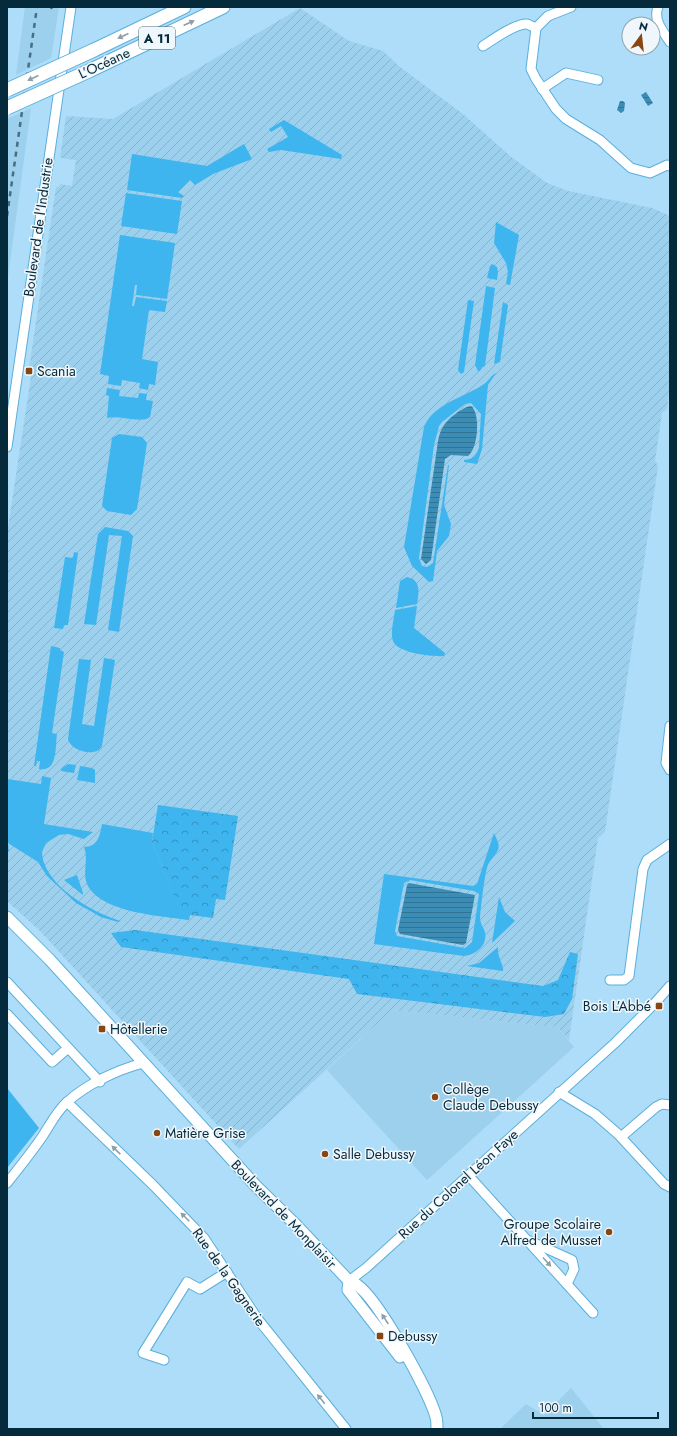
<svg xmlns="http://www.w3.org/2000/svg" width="677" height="1436" font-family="Jost,sans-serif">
<defs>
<pattern id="industrial-furrows" width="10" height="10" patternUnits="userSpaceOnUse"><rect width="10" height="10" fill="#9cd0ed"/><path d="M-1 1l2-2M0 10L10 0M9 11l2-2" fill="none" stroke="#85b3cc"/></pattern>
<pattern id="forest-crowns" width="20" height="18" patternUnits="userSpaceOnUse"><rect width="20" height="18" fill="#3eb5ee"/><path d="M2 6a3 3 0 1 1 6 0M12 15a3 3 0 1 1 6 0" fill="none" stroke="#3293c2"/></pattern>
<pattern id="water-rules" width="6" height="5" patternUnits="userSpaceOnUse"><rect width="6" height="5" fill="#3b8db6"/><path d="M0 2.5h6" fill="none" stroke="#2f7395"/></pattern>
</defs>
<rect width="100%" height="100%" fill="#adddf8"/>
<g fill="#9cd0ed">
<path d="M25 7H59L51 58 16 75Z"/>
<path d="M31 108 7 284V119Z"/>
<path d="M392 1010 557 1027 574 1047 427 1180 327 1070Z"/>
<path d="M571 1388 604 1429H500L526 1404 544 1415Z"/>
</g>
<path fill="url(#industrial-furrows)" d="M300 8 349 41 383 51 400 67 463 114 510 156 547 183 568 191 652 208 670 216V386L667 409 662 413 655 461 658 466 605 832 598 838 569 1040 557 1027 392 1010 239 1149 41 932 7 901V534L32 370 29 369 56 187H59L60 184 72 186 76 160 60 158 66 116 113 119Z"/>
<g fill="#3eb5ee" fill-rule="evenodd">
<path d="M284 120 342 155 341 159 281 150 269 152 267 149 288 137 281 126 271 132 269 129Z"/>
<path d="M244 144 252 159 213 174 195 185 190 180 178 192 184 196 182 198 127 190 132 154 207 166Z"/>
<path d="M126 193 182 201 177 234 121 226Z"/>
<path d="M496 222 519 235 510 285 506 284 508 272 506 263 494 243Z"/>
<path d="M120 235 175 243 167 299 136 295 137 285H135L132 306H134L136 297 167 301 165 312 149 310 142 359 158 362 155 385 149 384 148 390 139 388 140 383 122 380 121 386 108 384 109 376 100 374Z"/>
<path d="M492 264 497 267 498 272 497 280 487 278 490 266Z"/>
<path d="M486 286 495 288 485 366 482 367 480 371H478L475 365Z"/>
<path d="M468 300 474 301 464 372 461 374 458 370Z"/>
<path d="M503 302 508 305 500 362 494 364Z"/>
<path d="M496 373 488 385 482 449 477 464 464 462V460L470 459 475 456 479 448 481 414 471 403 465 404 442 422 439 426 434 445 419 558 422 566 427 567 433 563 448 465H449L444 505 451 524 449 536 437 551 433 581 429 582 412 566 404 547 424 427C434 403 464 398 484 384 489 381 491 375 496 373Z"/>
<path d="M107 388 120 390 119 396 138 398 139 393 147 394 146 400 153 401 150 417C142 424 119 415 107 418L109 396 106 395Z"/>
<path d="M119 434 142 437 147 443 137 509 131 515 107 511 102 506 112 438Z"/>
<path d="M105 527 128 531 133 536 119 632 108 630 122 536 109 535 96 625 84 624 98 534Z"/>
<path d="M74 552 78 553 68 625H64L63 629 54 628 65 557 73 558Z"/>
<path d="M407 577C421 580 419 592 417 604L396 608 400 581Z"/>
<path d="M417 606 414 628 445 653 444 656C433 657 397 653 393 641 390 633 394 619 395 610Z"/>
<path d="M51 646 60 648V650L64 652 52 733 57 734C55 748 58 772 39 769L40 761H37L36 766H34Z"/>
<path d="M104 658 115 660 102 746C97 758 70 751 68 739L79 659 91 660 82 724 94 726Z"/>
<path d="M68 764 76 765 74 773 61 771 62 768Z"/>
<path d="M80 766 92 768 95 770V783L77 780Z"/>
<path d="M42 776 51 778 44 824 93 832 84 839 68 834 59 835 46 843 42 852C43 885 93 913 121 921L118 922 101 917 76 903 47 876 38 862 8 843 9 852 7 850V779L41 784Z"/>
<path d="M102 824 153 833 152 842 181 913 190 915 189 920C162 916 100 913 87 884 82 872 89 860 84 847 98 847 100 835 102 824Z"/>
<path d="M494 833C501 848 500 848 491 860 487 864 486 872 485 877 483 890 481 904 480 917 480 928 489 930 484 943 480 951 472 955 464 956L374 944 384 874 473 886 477 884ZM410 880 474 891 479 894 472 942 465 948 397 936 395 931 404 883Z"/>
<path d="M77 875 83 893V895L64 880Z"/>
<path d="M499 897 505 912 515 921 492 943Z"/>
<path d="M498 947C497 957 504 965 503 971L467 966 479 963Z"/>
<path d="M7 1088 39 1128 7 1168Z"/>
</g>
<g fill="url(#forest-crowns)">
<path d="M158 805 238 816 225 900 216 899 213 918 181 914 152 842Z"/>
<path d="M135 930 543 986 558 980 570 952 578 954 572 999 564 1014 545 1017 357 994 349 979 121 947 111 933Z"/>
</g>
<g fill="url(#water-rules)">
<path d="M646 92 653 103 648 106 641 95Z"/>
<path d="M620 101H623L625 103 624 111 621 113 617 110Z"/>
<path d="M471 406C481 413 478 449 468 456L451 455 445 459 431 560 426 564 421 559 437 448C438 441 439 433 443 427 447 419 463 407 471 406Z"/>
<path d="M409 883 475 895 466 943 463 945 400 934 398 930 407 885Z"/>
</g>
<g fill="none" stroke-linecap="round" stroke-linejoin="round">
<defs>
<g id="minor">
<path d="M658 7C653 21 663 31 670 42"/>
<path d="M536 28 531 69 536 79 556 109 566 119 600 140 631 168 650 173 667 165 670 166"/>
<path d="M483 46C492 40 516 23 527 24 530 25 533 27 536 28L548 16 571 7"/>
<path d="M542 89 566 73 598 80"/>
<path d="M7 447 71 7"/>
<path d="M670 726 666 763 670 770"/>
<path d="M610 980H624L629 976 643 869 647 860 670 844"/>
<path d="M7 982 100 1082"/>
<path d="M7 1014 52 1062 68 1048"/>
<path d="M559 1092 595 1114 618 1134 664 1184 670 1187"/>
<path d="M67 1102 153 1185 204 1238 257 1318 346 1429"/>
<path d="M621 1137 656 1107 662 1104 670 1105"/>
<path d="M468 1175 593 1313"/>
<path d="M7 1183C19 1168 31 1153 42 1137 50 1125 56 1112 67 1102 87 1084 117 1070 143 1063"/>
<path d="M530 1241 572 1260 574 1269 567 1284"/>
<path d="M349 1281 366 1268 615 1043 654 1004 670 986"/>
<path d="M164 1360 143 1353 187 1282 200 1289 227 1272"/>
</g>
<g id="major">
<path d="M7 917 50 960 256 1186 297 1226 349 1281C351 1282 355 1283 357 1285 378 1299 429 1391 436 1417 437 1420 437 1425 437 1429"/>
<path d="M349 1281 348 1290 400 1357"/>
</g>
<g id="highway">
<path d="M94 50 184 7"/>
<path d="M91 70 223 7"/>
</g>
</defs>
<use href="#minor" stroke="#5bafdb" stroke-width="11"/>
<use href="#major" stroke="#5bafdb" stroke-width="13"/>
<use href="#highway" stroke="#5bafdb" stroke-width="15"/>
<use href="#minor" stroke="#fff" stroke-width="9"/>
<use href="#major" stroke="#fff" stroke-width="11"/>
<use href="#highway" stroke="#fff" stroke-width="13"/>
<g stroke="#466f84" stroke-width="2.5" stroke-dasharray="5 5" stroke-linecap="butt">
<path d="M51 9 52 7"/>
<path d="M7 216 37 7"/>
</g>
<defs>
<g id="highway-bridge">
<path d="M7 90 94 50"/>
<path d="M7 108 91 70"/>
</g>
</defs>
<use href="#highway-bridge" stroke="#5bafdb" stroke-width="15" stroke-linecap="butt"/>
<use href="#highway-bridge" stroke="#fff" stroke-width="13"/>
</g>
<defs><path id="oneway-solid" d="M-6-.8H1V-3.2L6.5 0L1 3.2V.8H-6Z"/></defs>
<g fill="#8e9fa7">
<use href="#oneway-solid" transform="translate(189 23) rotate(-25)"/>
<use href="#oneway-solid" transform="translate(123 36) rotate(155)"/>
<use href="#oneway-solid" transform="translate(33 78) rotate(155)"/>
<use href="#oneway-solid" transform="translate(116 1150) rotate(-136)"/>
<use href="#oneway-solid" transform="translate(185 1217) rotate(-135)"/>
<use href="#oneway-solid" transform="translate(547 1262) rotate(48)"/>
<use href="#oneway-solid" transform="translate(385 1319) rotate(-124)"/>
<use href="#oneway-solid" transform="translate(321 1399) rotate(-129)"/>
</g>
<g fill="#884712" stroke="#f0f7fc" stroke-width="1.5">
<rect x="25" y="367" width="8" height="8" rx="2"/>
<rect x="655" y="1002" width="8" height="8" rx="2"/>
<rect x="98" y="1025" width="8" height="8" rx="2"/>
<circle cx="435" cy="1097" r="4"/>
<circle cx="157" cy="1133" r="4"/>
<circle cx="325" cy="1154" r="4"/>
<circle cx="609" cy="1232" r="4"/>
<rect x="376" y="1332" width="8" height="8" rx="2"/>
</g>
<g text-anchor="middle" stroke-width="3" stroke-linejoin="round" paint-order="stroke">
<rect fill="#f0f7fc" stroke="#4b6875" stroke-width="1" x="139" y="27" width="36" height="22" rx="3"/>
<g font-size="13" font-weight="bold" fill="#042a3b">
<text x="157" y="43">A 11</text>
</g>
<g font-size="14" fill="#042a3b" stroke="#f0f7fc">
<text transform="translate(104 63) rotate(-25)" y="5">L’Océane</text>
<text transform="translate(38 227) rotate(-82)" y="5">Boulevard de l'Industrie</text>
<text transform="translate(458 1184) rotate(-42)" y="5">Rue du Colonel Léon Faye</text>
<text transform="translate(284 1214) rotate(46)" y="5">Boulevard de Monplaisir</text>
<text transform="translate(229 1277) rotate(55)" y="5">Rue de la Gagnerie</text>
</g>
<g font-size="14" fill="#042a3b" stroke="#f0f7fc" text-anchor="start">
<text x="37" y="376">Scania</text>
<text x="651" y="1011" text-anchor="end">Bois L’Abbé</text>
<text x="110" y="1034">Hôtellerie</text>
<text x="443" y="1094">Collège<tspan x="443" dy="16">Claude Debussy</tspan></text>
<text x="165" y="1138">Matière Grise</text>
<text x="333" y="1159">Salle Debussy</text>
<text x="601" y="1229" text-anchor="end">Groupe Scolaire<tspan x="601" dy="16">Alfred de Musset</tspan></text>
<text x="388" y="1341">Debussy</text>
</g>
</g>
<rect width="677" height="1436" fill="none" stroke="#042a3b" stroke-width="16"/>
<g transform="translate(641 36) rotate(15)"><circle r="19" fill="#f0f7fc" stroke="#92a5af"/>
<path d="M0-3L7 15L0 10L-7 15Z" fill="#884712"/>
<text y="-6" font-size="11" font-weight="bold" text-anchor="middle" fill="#042a3b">N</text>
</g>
<path d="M533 1412v6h125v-6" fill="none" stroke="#042a3b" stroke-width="2"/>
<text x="539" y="1412" font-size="12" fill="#042a3b" stroke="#f0f7fc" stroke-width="3" paint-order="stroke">100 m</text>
</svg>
